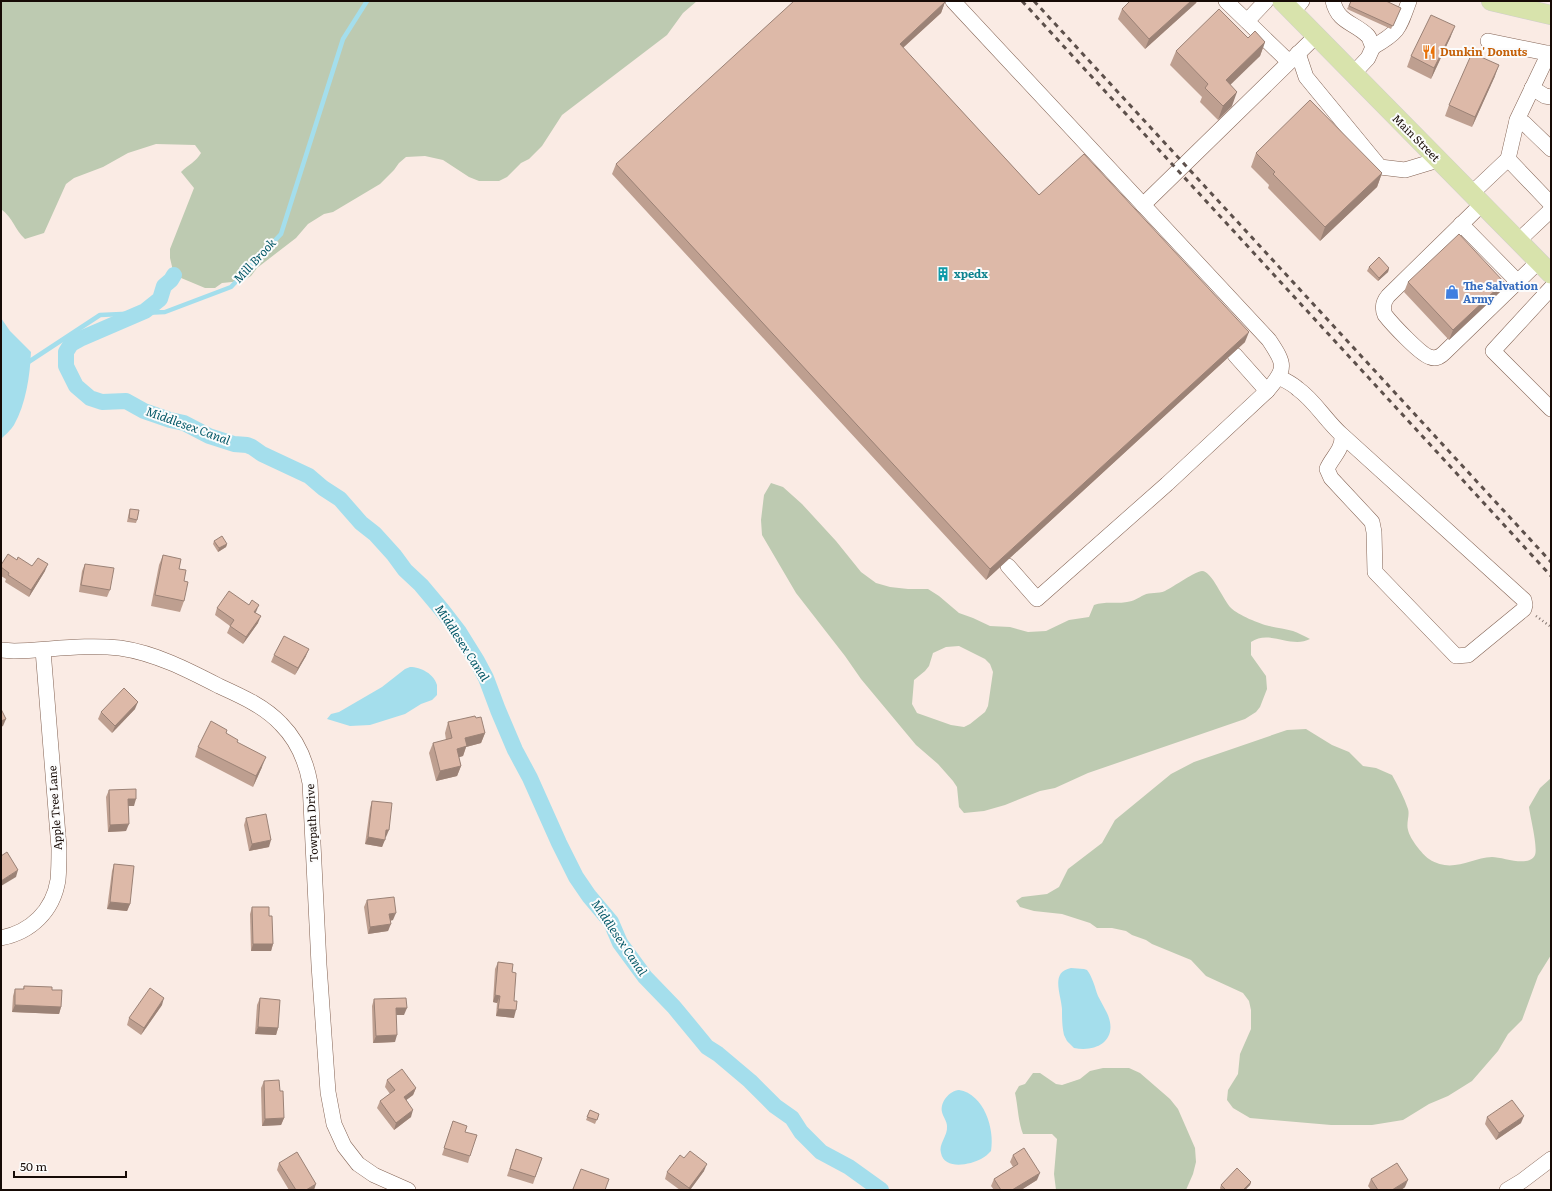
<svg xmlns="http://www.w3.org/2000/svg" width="1552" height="1191" font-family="Literata,serif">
<rect width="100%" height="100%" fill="#faebe4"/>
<g fill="#bdcab1" fill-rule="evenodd">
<path d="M1 1H697L683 13 667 35 562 115 542 146 529 159 521 163 507 177 499 181H479L469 177 443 160 425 156 406 157 399 163 394 170 380 184 333 212 324 214 308 224 296 238 257 268 251 276 242 281 222 283 215 288H205L174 275 170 258V249L194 188 181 172C188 165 196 162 201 153L195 145 156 144 128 153 103 167 74 178 66 184 44 233 25 239C14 229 14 219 1 209Z"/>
<path d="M771 483 783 487 802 504 836 541 861 572 876 583 890 587 908 589H928L939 596 959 613 973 618 990 626 1010 627 1028 632 1046 631 1069 620 1089 617 1094 605C1105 601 1116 604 1127 602 1134 601 1138 598 1144 595 1150 592 1158 594 1165 591 1173 587 1196 571 1202 571 1212 571 1223 600 1231 608 1238 615 1260 624 1269 626 1277 628 1286 629 1293 631 1299 633 1304 636 1310 639 1291 649 1269 629 1251 642V655L1266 676 1267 689 1260 707 1256 712 1245 719 1088 773 1055 788 1040 791 1005 805 984 811 964 813 959 807 957 787 953 781 938 764 916 745 861 679 845 656 796 593 762 535 761 520 764 495ZM959 646 985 659 990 664 993 672 988 706 985 712 970 724 964 727 951 725 917 713 912 704 914 680 925 671 929 666 933 653 946 647Z"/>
<path d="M1306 729 1332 745 1349 752 1363 766 1376 768 1392 775C1398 786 1404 797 1408 809 1410 815 1406 823 1408 830 1410 839 1422 854 1429 859 1452 874 1470 858 1492 857 1503 857 1529 868 1535 855 1538 847 1530 816 1529 807L1540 788 1551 778V955L1538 976 1522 1020 1508 1034 1498 1051 1472 1081 1448 1096 1429 1104 1403 1120 1372 1125H1331L1250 1118 1233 1108 1227 1100 1228 1090 1238 1074 1240 1054 1251 1029V1010L1249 1001 1243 993 1206 976 1191 960 1152 944 1146 940 1132 935 1126 931 1112 928H1097L1090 923 1062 914 1034 911 1020 907 1016 901 1022 897 1047 894 1059 887 1068 869 1102 843 1115 820 1171 774 1194 762 1287 730Z"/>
<path d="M1103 1068H1129L1140 1073 1170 1099 1178 1109 1195 1148 1196 1162 1193 1174 1186 1190H1056L1054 1174 1057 1139 1052 1134H1023C1018 1121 1018 1106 1015 1093L1019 1086 1025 1084 1033 1073H1040L1056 1084 1062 1085 1080 1079 1090 1071Z"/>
</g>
<g fill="#a4deec">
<path d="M1 318 10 331 31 352C30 375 26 404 14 425 11 430 5 435 1 439Z"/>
<path d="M410 667C421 667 434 674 437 685 437 688 437 692 437 695L432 700 421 704 405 714 370 725 350 726 327 719 331 714 339 712 382 687 405 669Z"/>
<path d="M1071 968 1084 969 1087 970C1093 978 1095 988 1098 996 1101 1002 1104 1007 1107 1013 1119 1039 1098 1053 1074 1048L1067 1041 1064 1035C1062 1026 1062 1018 1062 1009 1061 994 1050 972 1071 968Z"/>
<path d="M959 1090C984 1094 995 1129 991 1151 988 1154 985 1157 981 1159 970 1165 944 1170 941 1153 938 1144 948 1136 947 1126 947 1121 943 1117 942 1112 940 1102 949 1091 959 1090Z"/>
</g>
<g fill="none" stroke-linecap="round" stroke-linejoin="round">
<path stroke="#a4deec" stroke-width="4.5" d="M27 363 100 315 165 312 231 287 281 234 343 39 367 1"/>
<path stroke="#a4deec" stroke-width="16" d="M174 275 171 280 164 286 160 299 145 311 80 339 71 344 66 352V366L76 386 90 398 102 402 126 401 144 411 170 420 184 423 209 436 234 444 247 445 252 447 262 454 309 476 323 488 340 499 361 523 375 534 394 555 405 570 421 585 442 610 459 632 477 661 486 678 498 710 515 750 530 778 559 843 576 877 589 896 611 922 620 943 645 977 674 1007 707 1047 718 1054 750 1081 775 1106 792 1118 801 1132 821 1152 849 1167 881 1190"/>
<defs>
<g id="minor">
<path d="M953 1 1269 340C1285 364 1287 368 1267 391L1167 484 1037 599 1008 566"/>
<path d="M1226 1 1289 62"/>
<path d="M1333 1C1338 23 1354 22 1368 36 1370 38 1371 44 1373 47L1368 58 1353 74"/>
<path d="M1293 12 1302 1"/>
<path d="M1247 21 1266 1"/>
<path d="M1488 41 1551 54"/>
<path d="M1373 47C1399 32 1399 29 1409 1"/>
<path d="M1298 53 1306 77 1380 167 1405 170 1438 160"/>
<path d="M1532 88 1545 96 1551 97"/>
<path d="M1517 121 1524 123 1551 149"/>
<path d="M1508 159 1517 120 1549 53"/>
<path d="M1471 194 1508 159 1551 204"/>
<path d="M1482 204 1388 296C1383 302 1382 308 1385 315 1392 324 1421 355 1430 357 1435 359 1440 357 1444 353L1538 262"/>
<path d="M1143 205 1316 36"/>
<path d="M1461 224 1518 282"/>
<path d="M1518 241 1551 210"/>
<path d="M1551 288 1493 351 1551 409"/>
<path d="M1235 355 1267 391"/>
<path d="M1279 377C1286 381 1293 384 1298 389 1315 401 1326 421 1342 435L1524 600 1525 605 1524 609 1468 655 1456 656 1375 572 1374 532 1372 522 1331 478 1327 469C1332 457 1343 450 1342 435"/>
<path d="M1 650 14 651C49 650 85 644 120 648 155 653 188 670 219 686 241 696 264 706 281 724 297 740 306 761 310 783L319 965 328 1092 334 1124 344 1146 358 1164 374 1175 408 1190"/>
<path d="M1 938C31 932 53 911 58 880 59 869 59 859 59 848L43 650"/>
<path d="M1507 1190 1522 1181 1551 1159"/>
</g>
<g id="major">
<path d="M1282 1 1551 274"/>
<path d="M1491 1 1551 15"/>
</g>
</defs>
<use href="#minor" stroke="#836354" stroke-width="16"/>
<use href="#major" stroke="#d0cecd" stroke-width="20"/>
<path stroke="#847771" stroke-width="2.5" stroke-dasharray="1 3" stroke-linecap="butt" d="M1536 616 1551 627"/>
<use href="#minor" stroke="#fff" stroke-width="15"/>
<use href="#major" stroke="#d8e3ac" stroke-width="19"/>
<g stroke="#5d504b" stroke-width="3" stroke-dasharray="5 5" stroke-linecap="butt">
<path d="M1022 1 1551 576"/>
<path d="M1034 1 1551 562"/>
</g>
</g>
<g fill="#be9f90">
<path d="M1130 1H1197L1196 3 1145 49 1118 19 1122 9Z"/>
<path d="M1351 1 1401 8 1391 29 1347 9Z"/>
<path d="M945 2 941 13 903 48 1039 195 1245 342 986 580 612 174 616 164Z"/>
<path d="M1451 36 1431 79 1407 67 1411 56Z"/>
<path d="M1248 38 1265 42 1260 56 1230 84 1232 106 1218 120 1200 102 1202 97 1170 65 1176 51Z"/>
<path d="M1495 76 1472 127 1445 116 1449 105Z"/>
<path d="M1256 153 1382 173 1377 187 1320 241 1268 188 1269 185 1251 167Z"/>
<path d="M1369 267 1389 268 1388 272 1378 281 1367 271Z"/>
<path d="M1408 282 1500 292 1449 340 1404 292Z"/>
<path d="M130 509 137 520 136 523 127 522 129 512Z"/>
<path d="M214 541 227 544 226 547 218 552 213 544Z"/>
<path d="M163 555 179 569 184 581V601L180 612 151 606 159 565Z"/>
<path d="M17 560 45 571 29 597 5 582 6 579 1 576V565Z"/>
<path d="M85 564 110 590 107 597 79 592 82 571Z"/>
<path d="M217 608 256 613 258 623 243 644 227 633 230 626 215 615Z"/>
<path d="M274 655 306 656 295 675 271 662Z"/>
<path d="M135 709 112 733 98 719 101 712Z"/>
<path d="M476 718 485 733 481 743 466 747 463 756 459 757 461 766 457 776 436 781 429 753 433 743 446 740 445 733 448 722Z"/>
<path d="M226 734 237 742 262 767 253 787 195 757 198 747Z"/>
<path d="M109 790 134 806H128L126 831 108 832 106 797Z"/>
<path d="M372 801 386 837H385L382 847 365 844 370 808Z"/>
<path d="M246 818 269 847 249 851 244 825Z"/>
<path d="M114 864 130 904 127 911 107 909 112 871Z"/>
<path d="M367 900 393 920 390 921 388 931 368 934 364 907Z"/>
<path d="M252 907 273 944 271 951H251L250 914Z"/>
<path d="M498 962 512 972 514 1018 496 1016 497 1003 493 1002 495 969Z"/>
<path d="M24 986 52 990 61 1007 59 1014 12 1012 13 996 15 989H23Z"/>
<path d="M260 998 278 1028 276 1035 255 1034 257 1005Z"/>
<path d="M374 999 404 1015H396L395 1042 373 1043 372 1006Z"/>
<path d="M162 1005 141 1035 127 1025 129 1018Z"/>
<path d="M387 1080 416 1088 413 1095 406 1100 411 1117 394 1130 377 1108 380 1101 390 1094 385 1087Z"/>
<path d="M264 1081 280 1091 284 1118 281 1125 262 1126 261 1088Z"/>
<path d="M590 1110 599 1114 595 1124 586 1120Z"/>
<path d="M1487 1117 1521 1123 1496 1140 1485 1124Z"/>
<path d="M453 1121 465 1132 470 1156 468 1163 442 1155Z"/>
<path d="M516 1149 542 1158 533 1184 507 1176Z"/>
<path d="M1013 1155 1037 1180 1021 1190H994L991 1186 994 1179 1013 1167 1010 1162Z"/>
<path d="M684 1158 704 1171 690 1190H680L665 1179 667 1172Z"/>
<path d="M279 1163 314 1190H289L277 1170Z"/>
<path d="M1371 1179 1405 1187 1401 1190H1371L1368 1186Z"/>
<path d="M1251 1182 1250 1185 1245 1190H1221L1220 1188 1221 1185Z"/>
</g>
<g fill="#9b8276">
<path d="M1191 1H1197L1196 3 1145 49 1149 39Z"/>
<path d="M945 2 941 13 896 54 900 44Z"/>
<path d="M1455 26 1451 36 1431 79 1434 68Z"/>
<path d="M1265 42 1260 56 1221 94 1226 80Z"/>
<path d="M1499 65 1495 76 1472 127 1475 117Z"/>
<path d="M1237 92 1232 106 1218 120 1223 106Z"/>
<path d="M1382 173 1377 187 1320 241 1325 227Z"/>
<path d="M1389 268 1388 272 1378 281 1379 278Z"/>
<path d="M1504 282 1500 292 1449 340 1453 330Z"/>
<path d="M1249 332 1245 342 986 580 990 569Z"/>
<path d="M227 544 226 547 218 552 219 548Z"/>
<path d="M48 564 45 571 29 597 31 590Z"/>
<path d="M259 605 256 612 252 619 254 612Z"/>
<path d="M261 616 258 623 243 644 246 637Z"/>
<path d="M309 649 306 656 295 675 298 668Z"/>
<path d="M138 702 135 709 112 733 115 726Z"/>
<path d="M6 719 3 726 1 727V721Z"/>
<path d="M485 733 481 743 466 747 463 756 453 759 457 749 465 738Z"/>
<path d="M266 757 262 767 253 787 256 776Z"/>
<path d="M461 766 457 776 436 781 440 771Z"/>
<path d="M128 799H136L134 806H125Z"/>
<path d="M129 824 126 831 108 832 110 825Z"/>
<path d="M386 830H389L386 837H384Z"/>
<path d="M368 837 385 840 382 847 365 844Z"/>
<path d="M271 840 269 847 249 851 252 844Z"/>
<path d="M18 870 16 877 1 886V881Z"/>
<path d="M110 902 130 904 127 911 107 909Z"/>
<path d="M396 913 393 920 387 921 389 914Z"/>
<path d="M391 924 388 931 368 934 370 927Z"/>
<path d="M253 944H273L271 951H251Z"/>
<path d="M495 995 500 996 497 1003 493 1002Z"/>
<path d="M164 998 162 1005 141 1035 144 1028Z"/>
<path d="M15 1005 61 1007 59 1014 12 1012Z"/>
<path d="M396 1008H407L404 1015H394Z"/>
<path d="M498 1009 516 1010 514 1018 496 1016Z"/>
<path d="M258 1027 278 1028 276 1035 255 1034Z"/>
<path d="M397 1035 395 1042 373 1043 376 1036Z"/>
<path d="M416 1088 413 1095 401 1104 404 1097Z"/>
<path d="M413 1110 411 1117 394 1130 396 1123Z"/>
<path d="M1524 1116 1521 1123 1496 1140 1499 1133Z"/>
<path d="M284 1118 281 1125 262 1126 265 1119Z"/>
<path d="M707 1164 704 1171 690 1190H688L689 1188Z"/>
<path d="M1040 1173 1037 1180 1021 1190H1012Z"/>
<path d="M1408 1180 1405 1187 1401 1190H1392Z"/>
<path d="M1251 1182 1250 1185 1245 1190H1243Z"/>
<path d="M316 1184 314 1190H306Z"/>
</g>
<g fill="#ddb9a8" stroke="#9b8276">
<path d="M794 1H944L945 2 900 44 1039 195 1084 154 1249 332 990 569 616 164Z"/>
<path d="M1130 1H1191L1149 39 1122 9Z"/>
<path d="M1351 1H1386L1401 8 1393 26 1349 6Z"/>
<path d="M1219 9 1248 38 1255 31 1265 42 1226 80 1237 92 1223 106 1205 88 1208 84 1176 51Z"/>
<path d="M1431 15 1455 26 1434 68 1411 56Z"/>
<path d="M1472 53 1499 65 1475 117 1449 105Z"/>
<path d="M1310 100 1382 173 1325 227 1273 174 1275 172 1256 153Z"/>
<path d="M1459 234 1504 282 1453 330 1408 282Z"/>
<path d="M1379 257 1389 268 1379 278 1369 267Z"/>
<path d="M130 509 139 510 137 520 129 518Z"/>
<path d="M222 536 227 544 219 548 214 541Z"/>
<path d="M8 554 17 560 18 557 32 566 38 558 48 564 31 590 8 575 9 573 1 567V565Z"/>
<path d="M163 555 181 559 179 569 186 570 184 581 188 582 184 601 155 595Z"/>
<path d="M85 564 114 568 110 590 81 585Z"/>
<path d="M229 591 249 605 252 600 259 605 254 612 261 616 246 637 230 626 234 620 217 608Z"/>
<path d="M284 636 309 649 298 668 274 655Z"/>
<path d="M124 688 138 702 115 726 101 712Z"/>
<path d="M1 709 6 719 1 721Z"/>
<path d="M475 716 476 718 481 717 485 733 465 738 467 746 457 749 461 766 440 771 433 743 452 738 448 722Z"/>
<path d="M211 721 227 730 226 733 238 740 237 742 266 757 256 776 198 747Z"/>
<path d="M136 789V799H128L129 824 110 825 109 790Z"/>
<path d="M372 801 392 803 389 830H386L385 840 368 837Z"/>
<path d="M266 814 271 840 252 844 246 818Z"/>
<path d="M7 852 18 870 1 881V856Z"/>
<path d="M114 864 134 866 130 904 110 902Z"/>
<path d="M394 897 396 913 389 914 391 924 370 927 367 900Z"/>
<path d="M252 907H269V916H272L273 944H253Z"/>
<path d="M498 962 513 964 512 972 516 973 514 1001H517L516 1010 498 1009 500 996 495 995Z"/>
<path d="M24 986 52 987V990H62L61 1007 15 1005V989H24Z"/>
<path d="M150 988 164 998 144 1028 129 1018Z"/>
<path d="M260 998 280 1000 278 1028 258 1027Z"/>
<path d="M406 998 407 1008H396L397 1035 376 1036 374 999Z"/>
<path d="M402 1069 416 1088 404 1097 413 1110 396 1123 380 1101 395 1090 387 1080Z"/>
<path d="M279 1080 280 1091H283L284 1118 265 1119 264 1081Z"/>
<path d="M1512 1100 1524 1116 1499 1133 1487 1117Z"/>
<path d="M590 1110 599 1114 597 1120 587 1117Z"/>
<path d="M453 1121 467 1126 465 1132 477 1135 470 1156 444 1148Z"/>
<path d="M1024 1148 1040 1173 1012 1190H1001L994 1179 1018 1164 1013 1155Z"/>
<path d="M516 1149 542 1158 535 1177 510 1169Z"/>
<path d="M690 1151 707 1164 689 1188 667 1172 680 1155 684 1158Z"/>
<path d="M297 1152 316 1184 306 1190H296L279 1163Z"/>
<path d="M1397 1163 1408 1180 1392 1190H1378L1371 1179Z"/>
<path d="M1237 1168 1251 1182 1243 1190H1226L1221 1185Z"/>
<path d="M581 1169 609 1179 605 1190H576L573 1189Z"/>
</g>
<defs>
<symbol id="restaurant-bare" viewBox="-9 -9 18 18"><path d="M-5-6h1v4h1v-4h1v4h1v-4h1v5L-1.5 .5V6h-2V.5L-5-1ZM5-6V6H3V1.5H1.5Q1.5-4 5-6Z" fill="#e8710a" stroke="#fcfcfc" stroke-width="2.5" paint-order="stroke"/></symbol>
<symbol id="building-bare" viewBox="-9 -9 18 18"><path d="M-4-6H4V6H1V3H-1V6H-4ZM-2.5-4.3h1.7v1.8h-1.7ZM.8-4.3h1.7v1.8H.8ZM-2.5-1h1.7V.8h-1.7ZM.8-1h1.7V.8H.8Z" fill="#0f9aa8" stroke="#fcfcfc" stroke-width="2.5" paint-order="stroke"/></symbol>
<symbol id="shop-bare" viewBox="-9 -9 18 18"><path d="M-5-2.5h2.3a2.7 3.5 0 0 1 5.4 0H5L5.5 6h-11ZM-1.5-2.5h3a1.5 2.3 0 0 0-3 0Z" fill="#3f7fe0" stroke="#fcfcfc" stroke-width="2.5" paint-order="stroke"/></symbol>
</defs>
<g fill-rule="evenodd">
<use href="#restaurant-bare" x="1419" y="42" width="20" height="20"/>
<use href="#building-bare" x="933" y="264" width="20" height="20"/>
<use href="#shop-bare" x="1442" y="282" width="20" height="20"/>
</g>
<g text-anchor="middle" stroke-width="4" stroke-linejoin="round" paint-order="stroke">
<g font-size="11" font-weight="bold" fill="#c56008" stroke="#fcfcfc" text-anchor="start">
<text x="1440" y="56">Dunkin' Donuts</text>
</g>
<g font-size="11" fill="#160a05" stroke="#fcfcfc">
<text transform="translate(1416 138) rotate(45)" y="4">Main Street</text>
<text transform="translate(55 808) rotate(-94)" y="4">Apple Tree Lane</text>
<text transform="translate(312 823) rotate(-93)" y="4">Towpath Drive</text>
</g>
<g font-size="11" font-weight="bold" fill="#0d838f" stroke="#fcfcfc" text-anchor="start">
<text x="954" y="278">xpedx</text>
</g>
<g font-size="11" font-weight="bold" fill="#366cbe" stroke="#fcfcfc" text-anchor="start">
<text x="1463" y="290">The Salvation<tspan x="1463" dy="13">Army</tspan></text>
</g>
<g font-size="12" font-style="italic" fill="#025766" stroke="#fcfcfc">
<text transform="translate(255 261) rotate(-47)" y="4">Mill Brook</text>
<text transform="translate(188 426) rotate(20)" y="4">Middlesex Canal</text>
<text transform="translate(462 643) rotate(57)" y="4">Middlesex Canal</text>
<text transform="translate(619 938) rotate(56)" y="4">Middlesex Canal</text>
</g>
</g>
<rect width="1552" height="1191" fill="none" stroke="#160a05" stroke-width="4"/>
<path d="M14 1171v6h112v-6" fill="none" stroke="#160a05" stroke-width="2"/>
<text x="20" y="1171" font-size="12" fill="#160a05" stroke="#fcfcfc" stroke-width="3" paint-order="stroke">50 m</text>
</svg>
